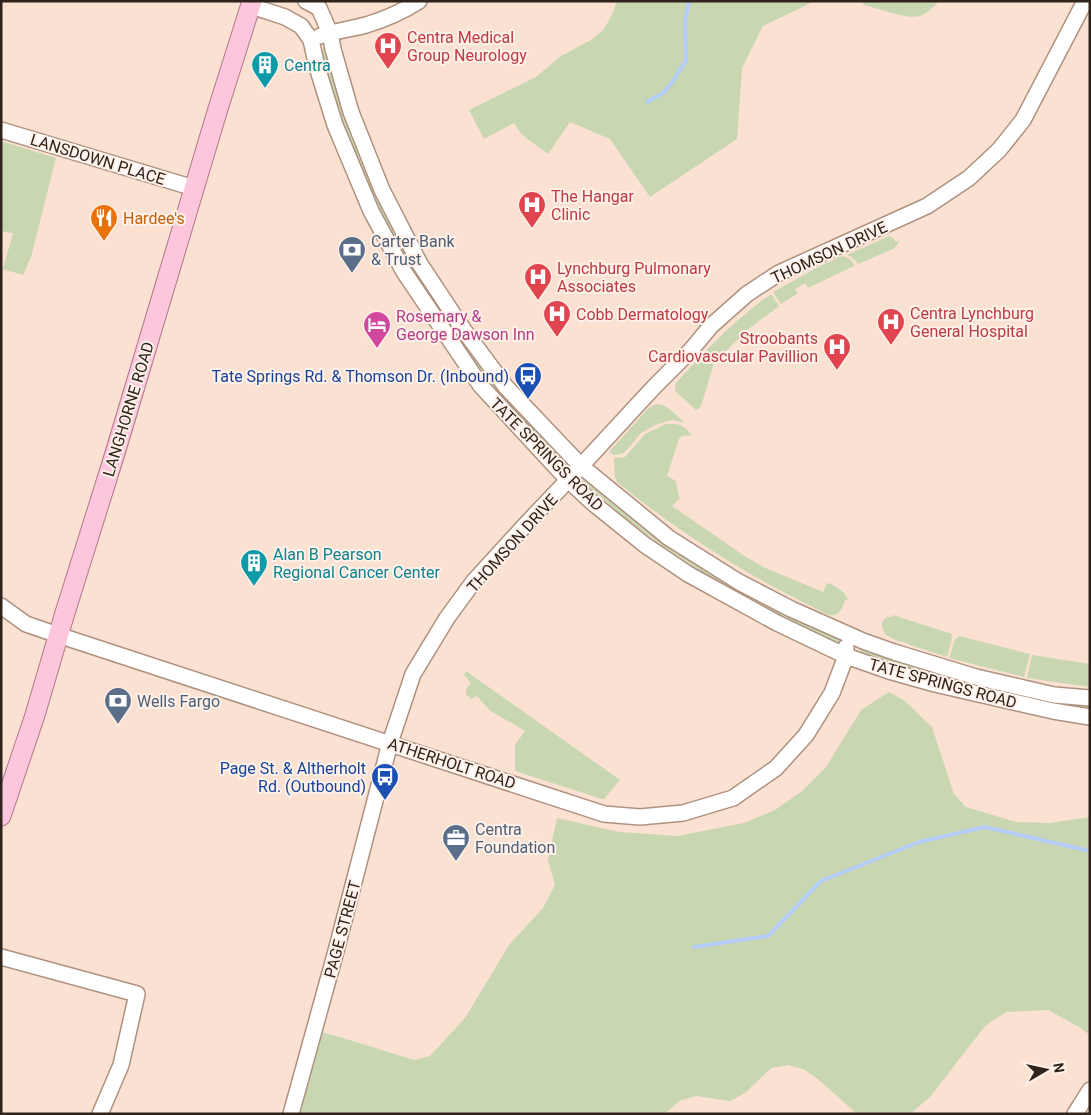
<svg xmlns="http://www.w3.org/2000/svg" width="1091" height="1115" font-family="Roboto,sans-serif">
<rect width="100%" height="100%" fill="#fbe1d1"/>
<g fill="#c8d7b2">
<path d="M617 1H815L763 26 742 68 737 139 650 197 610 139 570 122 548 154 522 135 514 123 484 139 469 110 536 77 561 56 591 40 604 29 612 15Z"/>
<path d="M862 1H939C934 7 927 13 920 16 908 20 877 8 864 5Z"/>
<path d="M323 47H325L408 256 405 257 403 256 388 228 352 149 340 116 323 59Z"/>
<path d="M1 141 56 158 31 257 23 275 3 269 13 233 1 231Z"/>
<path d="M889 236 893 238 896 242 899 240 898 244 893 249 858 264 852 257 847 255Z"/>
<path d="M842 256C848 258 853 260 854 266L808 288 805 283 795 289 798 293 781 304 773 292 818 267Z"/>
<path d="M420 275 569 463 567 465H565L528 428 483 375 417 279V276Z"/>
<path d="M771 294 779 306 746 331 714 363 702 403 700 408 696 410 675 391 676 383C706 350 735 319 771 294Z"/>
<path d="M656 404C668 404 677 416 685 423L672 420 655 425 641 433 624 453 616 455H613L609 452 645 412 650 407Z"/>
<path d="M666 424C678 423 685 425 691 435L682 436 679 439 667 476 676 481 678 493 680 498 672 506 743 555 763 567 823 592 827 584 829 583 831 584C838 588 846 592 848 600H845C842 609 839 617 829 615 753 579 682 535 617 482L615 477 614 458 625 457 645 434Z"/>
<path d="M585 478 840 638 842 640 841 643H838L774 613 710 577 663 546 625 518 584 482 583 480Z"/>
<path d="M893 615 952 634 951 637 952 639 947 657 910 645 904 642 897 641 886 635C882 628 879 623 887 617H892Z"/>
<path d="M959 636 1030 654 1024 677 949 658 955 640Z"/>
<path d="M862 648 1090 704V710L1040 703 921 673 862 653 860 650Z"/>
<path d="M1032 655 1090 664V687L1027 678Z"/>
<path d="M466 671 620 780 604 799H602L515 771V745L525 731 489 710 477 696 471 699 466 694V689L471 683 464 675Z"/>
<path d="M889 692 905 701 932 727 954 794 966 807 1016 822 1050 823 1090 817V1035L1079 1027 1048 1010 1006 1012 985 1026 930 1097 910 1114H857L819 1080 805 1070 788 1065 771 1068 745 1093 730 1101 696 1096 679 1101 665 1114H298L310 1078 321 1032 343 1038 414 1060 430 1056 465 1018 509 945 543 908 555 885 548 860 557 818 619 832 677 836 744 823 775 810 802 791 826 767 861 710Z"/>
</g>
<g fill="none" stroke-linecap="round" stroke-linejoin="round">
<g stroke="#b5cdf6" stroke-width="4">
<path d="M647 102 663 93 671 84 686 61 685 21 689 1"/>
<path d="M694 947 768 936 821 881 919 842 985 827 1090 851"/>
</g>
<defs>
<g id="minor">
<path d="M306 1 319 8 330 33 333 49 351 112 382 190 420 264 463 329 506 387 581 466 669 538 739 582 791 609 863 641 894 652 976 677 1054 695 1090 698"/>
<path d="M251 6 285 17 301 26 311 40 317 67 335 125 371 211 404 272 481 386 568 480 594 504 645 545 688 574 777 623 846 656 889 671 935 684 1053 711 1090 717"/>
<path d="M320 36C335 31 351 29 366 25 386 19 402 12 419 1"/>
<path d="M1 130 194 188"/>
<path d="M1 606 26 624 58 635 604 814 640 817 683 813 733 798 776 768 806 735 832 693 846 656V647"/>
<path d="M1 957 137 994 121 1065 100 1114"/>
<path d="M291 1114 336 951 390 743 413 674 447 618 474 581 528 522 568 480 654 387 691 350 711 326 747 294 779 273 927 206 969 178 999 150 1023 120 1085 1"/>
<path d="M1075 1114 1090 1090"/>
</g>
<path id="major" d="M1 816 35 715 64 616 116 450 217 112 252 1"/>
</defs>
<use href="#minor" stroke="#ae917e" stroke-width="18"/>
<use href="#major" stroke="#b3768a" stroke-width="21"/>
<use href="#minor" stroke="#fff" stroke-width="15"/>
<use href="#major" stroke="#fcc7dc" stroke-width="19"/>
</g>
<defs>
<symbol id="hospital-pin" viewBox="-11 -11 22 30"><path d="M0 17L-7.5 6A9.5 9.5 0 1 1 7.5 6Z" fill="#e0444e" stroke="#fef1e9"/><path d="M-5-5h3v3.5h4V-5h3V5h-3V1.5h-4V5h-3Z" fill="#fff"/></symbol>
<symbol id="building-pin" viewBox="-11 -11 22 30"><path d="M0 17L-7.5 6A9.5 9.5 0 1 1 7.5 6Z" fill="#0f9aa8" stroke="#fef1e9"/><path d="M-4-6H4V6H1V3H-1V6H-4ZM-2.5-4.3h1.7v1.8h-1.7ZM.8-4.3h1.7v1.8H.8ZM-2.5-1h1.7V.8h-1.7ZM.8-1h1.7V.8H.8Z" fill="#fff"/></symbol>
<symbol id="restaurant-pin" viewBox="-11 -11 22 30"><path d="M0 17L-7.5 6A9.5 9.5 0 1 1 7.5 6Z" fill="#e8710a" stroke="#fef1e9"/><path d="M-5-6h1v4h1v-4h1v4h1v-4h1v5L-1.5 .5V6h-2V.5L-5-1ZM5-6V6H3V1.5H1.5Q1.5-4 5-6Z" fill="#fff"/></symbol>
<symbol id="bank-pin" viewBox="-11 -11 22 30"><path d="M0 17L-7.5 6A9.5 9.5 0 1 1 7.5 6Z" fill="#5c6f8a" stroke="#fef1e9"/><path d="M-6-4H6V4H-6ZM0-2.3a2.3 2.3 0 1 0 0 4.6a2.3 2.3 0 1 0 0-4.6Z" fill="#fff"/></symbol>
<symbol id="hotel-pin" viewBox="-11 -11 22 30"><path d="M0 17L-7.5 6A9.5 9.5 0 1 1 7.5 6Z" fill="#d1479c" stroke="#fef1e9"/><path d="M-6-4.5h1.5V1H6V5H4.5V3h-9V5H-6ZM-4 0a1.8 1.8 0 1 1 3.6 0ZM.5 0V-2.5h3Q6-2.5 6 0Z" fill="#fff"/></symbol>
<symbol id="bus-pin" viewBox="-11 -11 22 30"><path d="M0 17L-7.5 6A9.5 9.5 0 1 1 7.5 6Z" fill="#1a4fb4" stroke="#fef1e9"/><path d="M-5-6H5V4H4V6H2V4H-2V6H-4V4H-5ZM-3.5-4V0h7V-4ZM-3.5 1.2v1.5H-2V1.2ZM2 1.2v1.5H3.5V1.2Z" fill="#fff"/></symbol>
<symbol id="office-pin" viewBox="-11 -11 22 30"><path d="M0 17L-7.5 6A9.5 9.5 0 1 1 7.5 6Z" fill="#5c6f8a" stroke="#fef1e9"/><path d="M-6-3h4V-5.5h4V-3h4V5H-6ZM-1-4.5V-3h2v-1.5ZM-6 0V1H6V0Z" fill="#fff"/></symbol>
</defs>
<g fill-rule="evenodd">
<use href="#hospital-pin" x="372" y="30" width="32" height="43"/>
<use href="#building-pin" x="249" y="49" width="32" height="43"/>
<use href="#hospital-pin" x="516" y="189" width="32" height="43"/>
<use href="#restaurant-pin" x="88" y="202" width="32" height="43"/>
<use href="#bank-pin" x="336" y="234" width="32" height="43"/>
<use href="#hospital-pin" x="522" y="261" width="32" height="43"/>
<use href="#hospital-pin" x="541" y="298" width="32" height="43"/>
<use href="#hospital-pin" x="875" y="306" width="32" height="43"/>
<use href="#hotel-pin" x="361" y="309" width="32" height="43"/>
<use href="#hospital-pin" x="821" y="331" width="32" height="43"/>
<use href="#bus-pin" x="512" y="360" width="32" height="43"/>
<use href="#building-pin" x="238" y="547" width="32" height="43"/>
<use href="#bank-pin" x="102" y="685" width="32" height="43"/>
<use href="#bus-pin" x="369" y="761" width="32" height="43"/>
<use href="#office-pin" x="440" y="822" width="32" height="43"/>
</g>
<g text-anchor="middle" stroke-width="4" stroke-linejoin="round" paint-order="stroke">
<g font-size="16" fill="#be3a42" stroke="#fef1e9" text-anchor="start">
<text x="407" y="43">Centra Medical<tspan x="407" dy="18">Group Neurology</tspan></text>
<text x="551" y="202">The Hangar<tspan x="551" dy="18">Clinic</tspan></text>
<text x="557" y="274">Lynchburg Pulmonary<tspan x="557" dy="18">Associates</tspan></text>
<text x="910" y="319">Centra Lynchburg<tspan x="910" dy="18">General Hospital</tspan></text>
<text x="576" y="320">Cobb Dermatology</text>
<text x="818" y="344" text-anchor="end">Stroobants<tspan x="818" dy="18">Cardiovascular Pavillion</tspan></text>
</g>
<g font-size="16" fill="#0d838f" stroke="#fef1e9" text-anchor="start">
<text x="284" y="71">Centra</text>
<text x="273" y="560">Alan B Pearson<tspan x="273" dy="18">Regional Cancer Center</tspan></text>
</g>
<g font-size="16" fill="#2f231c" stroke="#fef1e9">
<text transform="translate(98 159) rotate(17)" y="6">LANSDOWN PLACE</text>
<text transform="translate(829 252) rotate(-25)" y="6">THOMSON DRIVE</text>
<text transform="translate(128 409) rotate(-73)" y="6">LANGHORNE ROAD</text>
<text transform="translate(547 454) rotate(45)" y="6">TATE SPRINGS ROAD</text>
<text transform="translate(512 543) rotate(-48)" y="6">THOMSON DRIVE</text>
<text transform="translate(943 683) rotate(15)" y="6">TATE SPRINGS ROAD</text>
<text transform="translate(452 763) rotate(18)" y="6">ATHERHOLT ROAD</text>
<text transform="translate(342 929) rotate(-75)" y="6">PAGE STREET</text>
</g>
<g font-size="16" fill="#c56008" stroke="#fef1e9" text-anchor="start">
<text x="123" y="224">Hardee's</text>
</g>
<g font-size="16" fill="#4e5e75" stroke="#fef1e9" text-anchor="start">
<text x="371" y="247">Carter Bank<tspan x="371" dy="18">&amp; Trust</tspan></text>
<text x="137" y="707">Wells Fargo</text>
<text x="475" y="835">Centra<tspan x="475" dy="18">Foundation</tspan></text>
</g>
<g font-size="16" fill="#b23c85" stroke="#fef1e9" text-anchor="start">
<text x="396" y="322">Rosemary &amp;<tspan x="396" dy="18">George Dawson Inn</tspan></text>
</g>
<g font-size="16" fill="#164399" stroke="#fef1e9" text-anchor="end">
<text x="509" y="382">Tate Springs Rd. &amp; Thomson Dr. (Inbound)</text>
<text x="366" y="774">Page St. &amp; Altherholt<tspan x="366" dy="18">Rd. (Outbound)</tspan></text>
</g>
</g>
<rect width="1091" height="1115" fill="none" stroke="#2f231c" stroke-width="5"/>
<g transform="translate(1046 1070) rotate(81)" stroke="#fef1e9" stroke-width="4" paint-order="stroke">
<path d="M0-4L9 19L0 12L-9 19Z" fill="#2f231c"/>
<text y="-8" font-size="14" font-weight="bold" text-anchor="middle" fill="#2f231c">N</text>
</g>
</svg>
